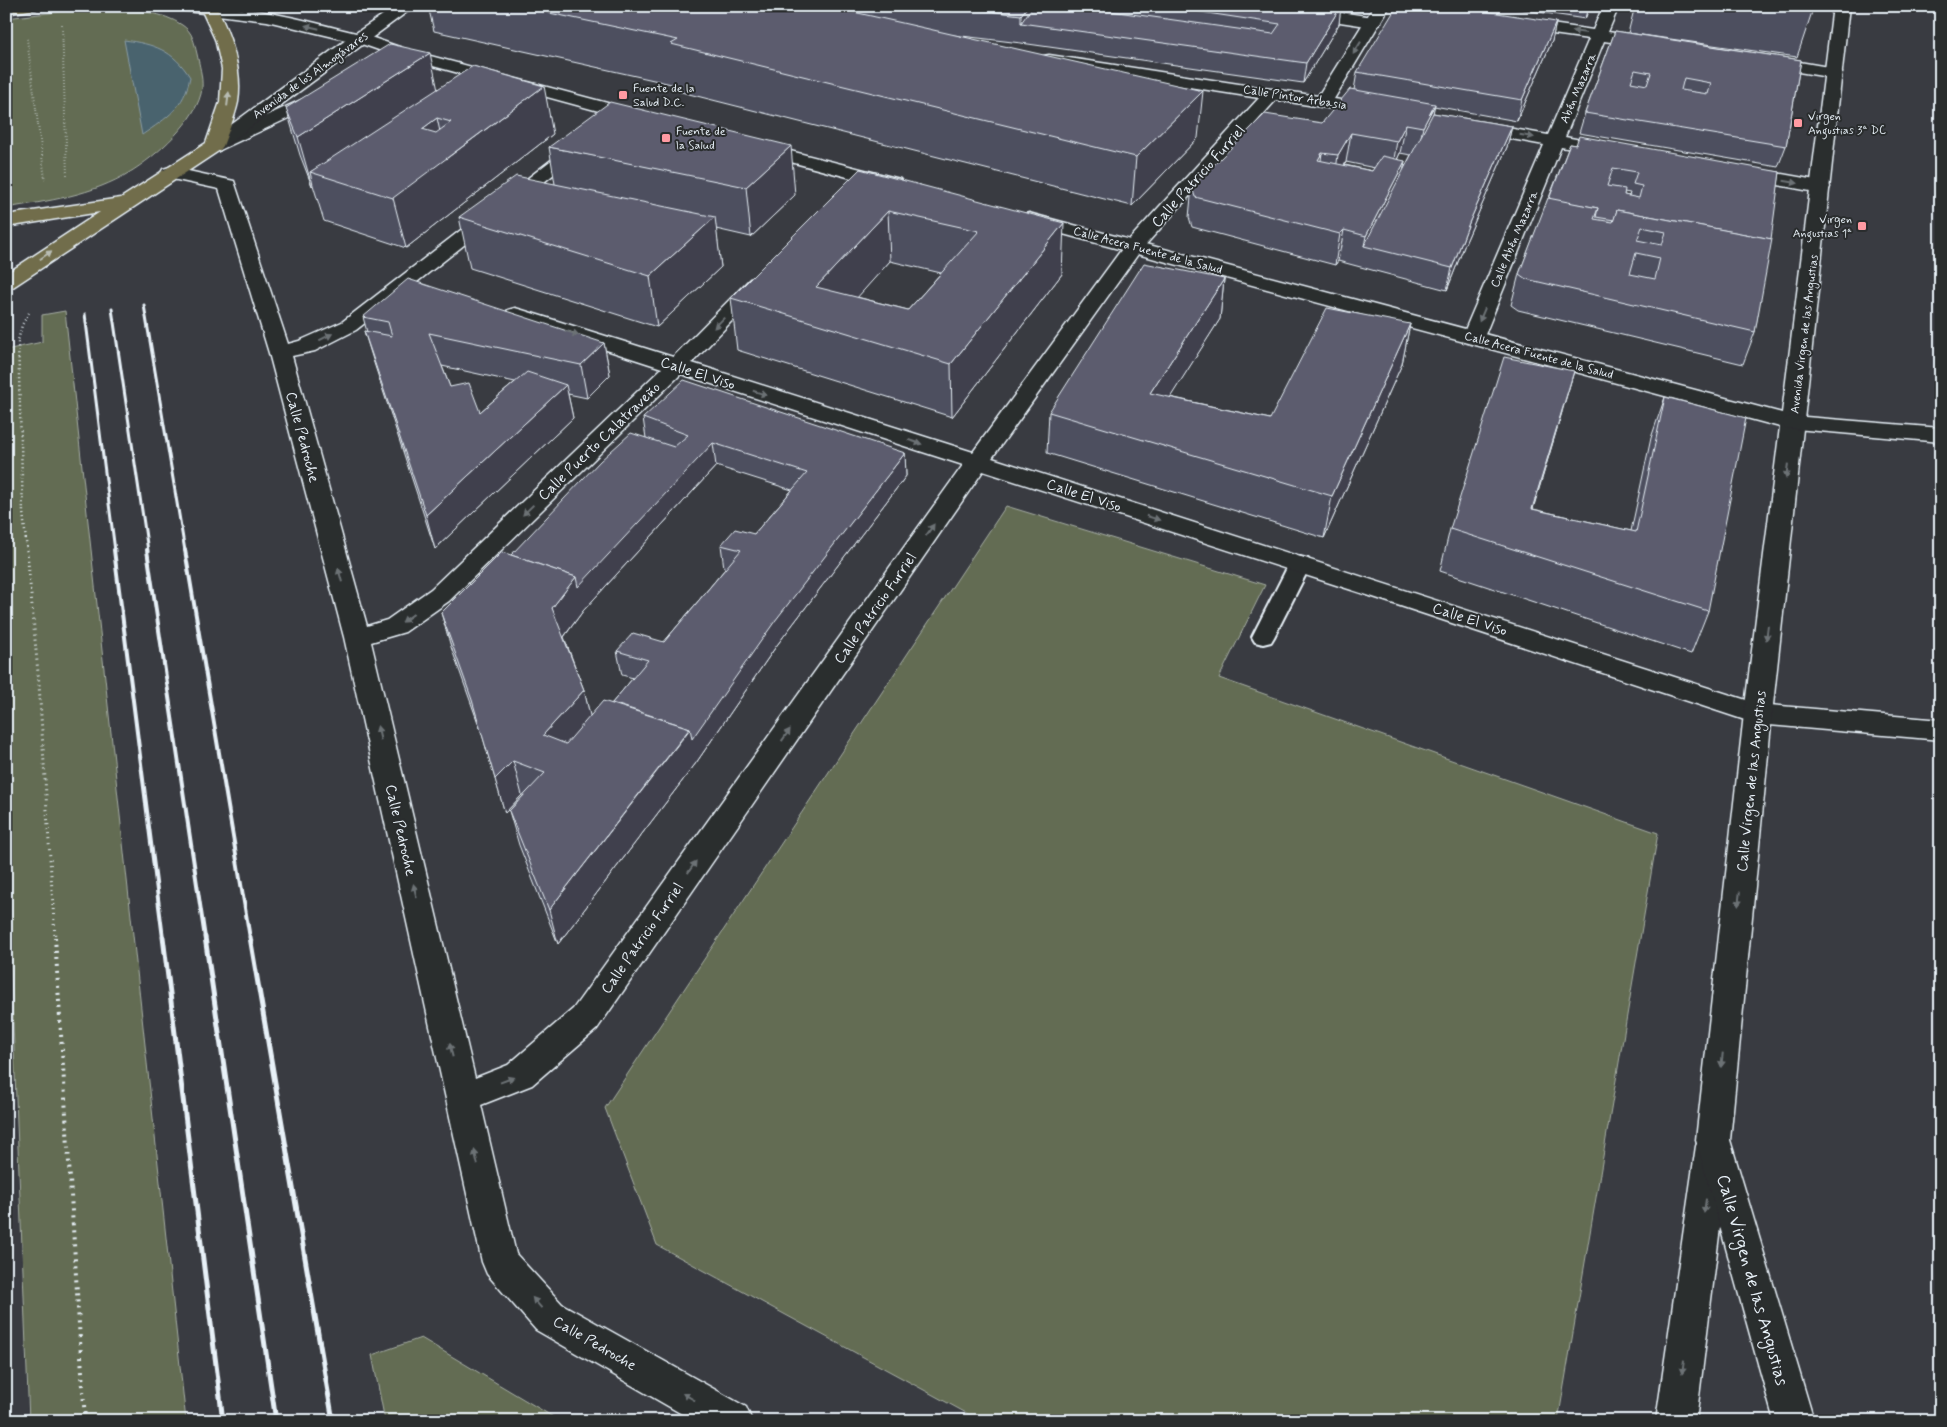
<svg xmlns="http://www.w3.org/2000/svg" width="1947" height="1427" font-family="Mynerve,sans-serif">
<rect width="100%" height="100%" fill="#393b41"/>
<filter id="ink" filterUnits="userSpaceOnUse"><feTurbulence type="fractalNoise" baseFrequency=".02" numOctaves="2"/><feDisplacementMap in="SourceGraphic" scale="10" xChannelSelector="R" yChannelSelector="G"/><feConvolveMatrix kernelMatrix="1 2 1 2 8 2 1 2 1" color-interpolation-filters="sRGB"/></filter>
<g filter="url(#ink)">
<g fill="#636c52" stroke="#a6aea5">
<path d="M116 8C138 11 163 12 182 25 193 32 194 42 197 54 199 64 203 77 202 88 199 119 155 157 130 172 93 195 48 201 6 208V18L73 10Z"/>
<path d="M65 311 186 1421H29L6 849V350L42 342V315Z"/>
<path d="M1006 506 1265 585 1219 678 1658 833 1558 1421H981L657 1245 605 1108Z"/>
<path d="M421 1338 560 1421H385L372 1355Z"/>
</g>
<path fill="#4a636e" stroke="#899ca5" d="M124 40C154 44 173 50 190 77 184 108 168 117 142 135Z"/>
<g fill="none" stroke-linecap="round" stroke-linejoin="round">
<defs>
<path id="service" d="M1300 557 1308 559 1311 564 1274 637 1271 642 1263 644 1255 642 1252 637 1289 564 1292 559Z"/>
<g id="pedestrian">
<path d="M1259 6H1300L1373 17 1379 19 1381 22 1379 25 1373 27 1267 11 1261 9Z"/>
<path d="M1758 704 1941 720V740L1758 724 1748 721 1744 714 1748 707Z"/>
</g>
<g id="minor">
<path d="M1374 6H1390L1334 99 1380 106 1383 110 1380 114 1374 115 1276 100 1141 250 992 458 1768 707 1772 714 1768 721 1758 724 1748 721 1358 592 983 471 597 1029 532 1085 481 1105 516 1254 562 1304 746 1407 752 1421H694L536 1330 487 1274 482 1262 344 637 269 353 219 189 163 177 161 173 163 169 170 167 234 181 288 344 299 341 342 322 576 141 582 140 588 141 591 145 356 330 315 351 292 356 367 626 387 620 431 589 662 368 508 318 505 314 508 310 515 308 522 310 673 357 750 279 757 277 764 279 767 283 764 287 692 363 973 452 1127 242 1259 98 1049 65 1043 64 1041 60 1043 56 1049 55 1318 96ZM681 374 963 465 573 1009 508 1065 475 1078 371 642 405 632 449 601Z"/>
<path d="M1603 6H1619L1608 32 1650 38 1656 40 1658 43 1656 46 1650 48 1604 41 1565 137 1613 146 1619 147 1622 151 1619 155 1613 156 1561 147 1484 337 1480 341 1473 343 1466 341 1462 337 1544 145 1473 132 1467 131 1464 127 1467 123 1473 122 1548 135 1589 39 1517 29 1511 27 1509 24 1511 21 1517 19 1593 30Z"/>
<path d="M1764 56 1834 68 1840 69 1842 73 1840 77 1834 78 1758 65 1756 61 1758 57Z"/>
<path d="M1742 167 1821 181 1828 183 1830 187 1828 191 1821 193 1735 177 1733 173 1735 169Z"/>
<path d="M1713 1131 1725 1135 1730 1146 1696 1421H1656L1696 1146 1701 1135Z"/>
</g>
<g id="tertiary">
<path d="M1833 6H1849L1772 714 1730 1140 1814 1421H1774L1696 1140 1744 714 1780 427 1022 223 1019 219 1022 215 1029 213 1036 215 1782 413Z"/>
<path d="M359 33 408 50 645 113 648 117 645 121 639 122 396 56 353 41 351 38 353 35Z"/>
<path d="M321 91 327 92 330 96 327 100 220 150 214 151 208 150 205 146 208 142Z"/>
<path d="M755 142 900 179 902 183 900 187 893 189 749 151 746 147 749 143Z"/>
</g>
<g id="secondary">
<path d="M204 6C256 6 306 21 356 33L396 6H415L220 150 214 151 208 150 205 146 208 142 346 40 267 21 210 14 204 12 202 9Z"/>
<path d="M1793 416 1941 428V442L1785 428 1782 423 1785 418Z"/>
</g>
<g id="primary">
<path d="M6 6H38L36 9 6 14Z"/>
<path d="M169 6H216C230 35 243 69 238 102 235 117 228 132 223 146L220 150 13 287 6 289V274L100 212 6 227V215L121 198 206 143 220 102 222 69 215 39 203 13 171 9Z"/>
</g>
</defs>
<use href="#service" stroke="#e8f1f8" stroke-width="4"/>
<use href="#pedestrian" stroke="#e8f1f8" stroke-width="3"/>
<use href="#minor" stroke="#e8f1f8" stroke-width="3"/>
<use href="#tertiary" stroke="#e8f1f8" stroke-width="3"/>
<use href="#secondary" stroke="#e8f1f8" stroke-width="3"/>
<use href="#primary" stroke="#e8f1f8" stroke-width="3"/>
<g stroke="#e8f1f8" stroke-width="2" stroke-dasharray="0.5 2.5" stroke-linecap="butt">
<path d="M62 24 67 175"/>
<path d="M27 39 45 179"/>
</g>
<path stroke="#e8f1f8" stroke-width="2.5" stroke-dasharray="1 3" stroke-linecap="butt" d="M27 551 23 512 18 341 22 325 29 313"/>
<path stroke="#e8f1f8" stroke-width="3" stroke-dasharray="1 4" stroke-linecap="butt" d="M27 550 39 684 55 938"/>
<path stroke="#e8f1f8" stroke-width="4" stroke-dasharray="2 5" stroke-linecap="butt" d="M55 937 85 1421"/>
<use href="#service" fill="#2a2d2e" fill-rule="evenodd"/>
<use href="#pedestrian" fill="#2a2d2e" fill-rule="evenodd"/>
<use href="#minor" fill="#2a2d2e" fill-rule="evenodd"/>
<use href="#tertiary" fill="#2a2d2e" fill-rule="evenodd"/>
<use href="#secondary" fill="#2a2d2e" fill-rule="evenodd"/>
<use href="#primary" fill="#716d4b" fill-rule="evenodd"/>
<g stroke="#e8f1f8" stroke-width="3">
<path d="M144 305 185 551"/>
<path d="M112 309 148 551"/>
<path d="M85 314 115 551"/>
</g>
<g stroke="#e8f1f8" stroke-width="4">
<path d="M114 550 163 938"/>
<path d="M147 550 205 938"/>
<path d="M185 550 250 938"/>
</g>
<g stroke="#e8f1f8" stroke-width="5">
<path d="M163 937 223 1421"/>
<path d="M205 937 276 1421"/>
<path d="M250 937 333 1421"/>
</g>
</g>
<g fill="#4e4f5f" stroke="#e8f1f8" fill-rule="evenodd">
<path d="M428 6H1349L1345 13 1340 12 1339 24 1303 83 1021 43 953 35 1198 138 1132 206 677 91 676 85 434 31Z"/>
<path d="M1499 6H1590L1585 19Z"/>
<path d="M1635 6H1813L1812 12 1797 57 1628 33Z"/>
<path d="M1556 22 1552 41 1517 121 1434 106 1433 113 1512 126 1507 147 1465 244 1447 290 1338 261 1335 265 1192 227 1189 217 1192 187 1322 123 1354 90 1357 72ZM1400 153 1411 155 1404 169 1397 160ZM1346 162 1375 168 1372 171 1345 165Z"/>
<path d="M1615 31 1801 60 1786 146 1778 167 1579 133 1585 113Z"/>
<path d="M438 89 553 134 406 248 324 221 313 185 312 186 300 155 286 108Z"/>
<path d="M1570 144 1780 172 1755 332 1743 364 1518 310 1511 305 1519 274ZM1624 192 1630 193 1629 196 1624 195Z"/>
<path d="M549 147 795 195 751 237 716 229 721 267 657 327 470 268 459 217 555 184Z"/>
<path d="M860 169 1062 274 952 417 737 350 731 298ZM890 261 941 273 908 310 857 297Z"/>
<path d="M1224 279 1220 319 1170 397 1270 419 1410 324 1402 364 1324 538 1047 453 1049 412Z"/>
<path d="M363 317 604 343 610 375 587 398 568 394 573 418 435 549 374 363 364 331 367 332ZM442 366 515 382 480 412 450 387Z"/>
<path d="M1665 397 1708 611 1691 654 1440 571 1450 529 1562 412 1533 509 1631 531 1651 438Z"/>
<path d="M643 418 905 453 906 476 777 645 696 763 558 944 519 845 509 811 524 795H522L505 813 482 734 451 647 441 613 511 555 646 438ZM716 466 792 490 754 534 721 545 724 568 725 569 664 642 617 651 622 675 633 678 612 703 590 716 584 690 564 637 583 611Z"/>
</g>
<g fill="#40404d" stroke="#e8f1f8">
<path d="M1028 6H1044L1021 23V15Z"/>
<path d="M1341 6 1339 24 1303 83 1306 63Z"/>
<path d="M1346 6H1349L1345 13Z"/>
<path d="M1588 6H1590L1585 19Z"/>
<path d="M1556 22 1552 41 1517 121 1522 100Z"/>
<path d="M430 53 440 100 310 172 313 185 312 186 298 137Z"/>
<path d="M544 86 553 134 406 248 393 198 422 129 437 118 446 159Z"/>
<path d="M1203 91 1198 138 1132 206 1136 157Z"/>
<path d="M1435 104 1429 133 1417 156 1423 127Z"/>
<path d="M1406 124 1400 153 1392 171 1397 141Z"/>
<path d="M1512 126 1507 147 1465 244 1447 290 1452 268 1469 223Z"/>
<path d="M1351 133 1346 162 1334 185 1338 155Z"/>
<path d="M791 146 795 195 751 237 746 187Z"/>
<path d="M1322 153 1318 182V160Z"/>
<path d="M1405 161 1400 191 1364 246 1366 236Z"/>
<path d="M888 211 890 261 830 328 816 287Z"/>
<path d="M715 217 721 267 657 327 650 276Z"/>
<path d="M1064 223 1062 274 952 417 951 364Z"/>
<path d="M1344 230 1338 261 1335 265 1340 234Z"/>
<path d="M1224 279 1220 319 1147 434 1150 393Z"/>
<path d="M1410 324 1402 364 1324 538 1332 496Z"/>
<path d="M604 343 610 375 587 398 581 365Z"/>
<path d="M1574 371 1562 412 1520 551 1532 509Z"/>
<path d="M566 385 573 418 435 549 426 515Z"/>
<path d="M713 443 716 466 583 611 560 642 552 608 576 577Z"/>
<path d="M905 453 906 476 777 645 696 763 558 944 549 910Z"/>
<path d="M584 690 592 724 552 770 543 735Z"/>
<path d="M513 761 522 795 505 813 495 779Z"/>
</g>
<g fill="#5b5c6e" stroke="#e8f1f8" fill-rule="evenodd">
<path d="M516 6H827L1203 91 1136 157 671 44 678 40Z"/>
<path d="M946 6H1028L1021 15Z"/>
<path d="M1033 6H1075L1273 34 1280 24 1161 6H1341L1306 63 1021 23Z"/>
<path d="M1397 6H1452L1556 22 1522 100 1357 72Z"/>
<path d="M1773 6H1813L1812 12Z"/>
<path d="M1615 31 1801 60 1786 146 1585 113ZM1635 70 1651 73 1647 85 1631 82ZM1684 78 1711 83 1708 94 1681 90Z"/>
<path d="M390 44 430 53 298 137 286 108Z"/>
<path d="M473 66 544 86 393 198 310 172ZM437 118 451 122 436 133 422 129Z"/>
<path d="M1350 89 1435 104 1423 127 1406 124 1397 141 1351 133 1338 155 1322 153 1318 160 1372 171 1382 156 1405 161 1366 236 1344 230 1340 234 1195 197 1192 187 1265 114 1322 123Z"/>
<path d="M610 102 791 146 746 187 549 147Z"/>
<path d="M1433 113 1512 126 1469 223 1452 268 1364 246Z"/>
<path d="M1579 136 1780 172 1771 239 1617 210 1614 220 1596 217 1598 208 1549 199 1570 144 1576 145ZM1613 168 1637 172 1633 184 1642 186 1639 198 1624 195 1625 189 1607 186Z"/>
<path d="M860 169 1064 223 951 364 731 298ZM888 211 979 231 908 310 816 287Z"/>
<path d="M516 176 715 217 650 276 459 217Z"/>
<path d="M1548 198 1598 208 1594 219 1613 222 1617 210 1772 239 1755 332 1526 279 1519 274ZM1642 227 1666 232 1662 245 1637 240ZM1636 253 1660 258 1655 279 1630 274Z"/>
<path d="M1144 263 1224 279 1150 393 1270 419 1327 308 1410 324 1332 496 1049 412Z"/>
<path d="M408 279 604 343 581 365 429 333 450 387 469 383 480 412 527 372 566 385 426 515 364 331 392 336 388 322 363 317Z"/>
<path d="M1504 357 1574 371 1532 509 1636 532 1665 397 1746 418 1708 611 1450 529Z"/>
<path d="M684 380 905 453 775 621 692 739 690 728 612 703 648 660 617 651 633 633 664 642 741 550 721 545 735 529 754 534 807 473 713 443 578 587 576 577 511 555 600 461 631 433 674 447 688 435 643 418Z"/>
<path d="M502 552 576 577 552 608 584 690 543 735 566 744 603 701 690 728 549 910 509 811 545 773 513 761 495 779 472 700 441 613Z"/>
</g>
<defs><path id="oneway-solid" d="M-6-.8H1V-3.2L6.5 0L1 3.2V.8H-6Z" transform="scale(1.25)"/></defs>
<g fill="#6c7275">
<use href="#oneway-solid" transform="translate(312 27) rotate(-167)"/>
<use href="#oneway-solid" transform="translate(1579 32) rotate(-172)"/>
<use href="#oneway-solid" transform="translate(1357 48) rotate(122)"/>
<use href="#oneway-solid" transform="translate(1527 136) rotate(10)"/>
<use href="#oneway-solid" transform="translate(1791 182) rotate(10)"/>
<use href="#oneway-solid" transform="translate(1482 315) rotate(113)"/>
<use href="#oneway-solid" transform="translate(719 323) rotate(134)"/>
<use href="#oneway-solid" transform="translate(572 333) rotate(18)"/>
<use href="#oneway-solid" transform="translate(326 337) rotate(-27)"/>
<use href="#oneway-solid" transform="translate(760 393) rotate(17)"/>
<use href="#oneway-solid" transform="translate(915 442) rotate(17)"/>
<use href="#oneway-solid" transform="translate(1787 471) rotate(97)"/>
<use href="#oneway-solid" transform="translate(528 510) rotate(136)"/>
<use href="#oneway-solid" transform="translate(1153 518) rotate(18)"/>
<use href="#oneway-solid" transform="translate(930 530) rotate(-55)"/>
<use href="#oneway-solid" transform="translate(340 575) rotate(-105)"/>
<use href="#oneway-solid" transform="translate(408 618) rotate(144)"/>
<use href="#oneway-solid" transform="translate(1767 633) rotate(97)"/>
<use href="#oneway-solid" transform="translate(379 733) rotate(-103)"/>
<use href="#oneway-solid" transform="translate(786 735) rotate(-55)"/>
<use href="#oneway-solid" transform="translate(692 867) rotate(-55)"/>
<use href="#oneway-solid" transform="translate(415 891) rotate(-103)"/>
<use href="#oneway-solid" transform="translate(1739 899) rotate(96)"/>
<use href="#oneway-solid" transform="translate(451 1050) rotate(-103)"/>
<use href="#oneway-solid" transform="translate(1722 1060) rotate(96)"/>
<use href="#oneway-solid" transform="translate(507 1080) rotate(-21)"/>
<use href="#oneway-solid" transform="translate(476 1157) rotate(-103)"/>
<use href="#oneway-solid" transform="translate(1705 1206) rotate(98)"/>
<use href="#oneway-solid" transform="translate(537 1303) rotate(-131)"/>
<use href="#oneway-solid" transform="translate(1683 1367) rotate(98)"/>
<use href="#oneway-solid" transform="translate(689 1397) rotate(-150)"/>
</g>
<g fill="#b8bcb3">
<use href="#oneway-solid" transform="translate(228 99) rotate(-83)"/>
<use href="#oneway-solid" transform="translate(46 255) rotate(-35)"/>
</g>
</g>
<g fill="#ff9aa2" stroke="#2a2d2e" stroke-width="2">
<rect x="618" y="90" width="10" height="10" rx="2.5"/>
<rect x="1793" y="118" width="10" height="10" rx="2.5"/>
<rect x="661" y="133" width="10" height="10" rx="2.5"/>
<rect x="1857" y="221" width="10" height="10" rx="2.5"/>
</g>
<g text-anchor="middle" stroke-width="4" stroke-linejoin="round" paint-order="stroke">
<g font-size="12" fill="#e8f1f8" stroke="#2a2d2e">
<text transform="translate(310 75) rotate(-36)" y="4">Avenida de los Almogávares</text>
<text transform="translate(1578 88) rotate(-67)" y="4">Abén Mazarra</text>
<text transform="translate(1295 97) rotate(9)" y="4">Calle Pintor Arbasia</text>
<text transform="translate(1514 239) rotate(-67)" y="4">Calle Abén Mazarra</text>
<text transform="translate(1148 250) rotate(15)" y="4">Calle Acera Fuente de la Salud</text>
<text transform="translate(1804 334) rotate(-83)" y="4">Avenida Virgen de las Angustias</text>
<text transform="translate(1539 355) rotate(15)" y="4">Calle Acera Fuente de la Salud</text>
</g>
<g font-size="12" fill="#e8f1f8" stroke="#2a2d2e" text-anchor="start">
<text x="633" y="92">Fuente de la<tspan x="633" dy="14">Salud D.C.</tspan></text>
<text x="1808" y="120">Virgen<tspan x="1808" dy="14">Angustias 3ª DC</tspan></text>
<text x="676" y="135">Fuente de<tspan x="676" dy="14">la Salud</tspan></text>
<text x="1852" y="223" text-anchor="end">Virgen<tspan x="1852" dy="14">Angustias 1ª</tspan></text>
</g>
<g font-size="15" fill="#e8f1f8" stroke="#2a2d2e">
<text transform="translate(1198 176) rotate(-48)" y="5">Calle Patricio Furriel</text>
<text transform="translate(698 373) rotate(18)" y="5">Calle El Viso</text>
<text transform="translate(303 437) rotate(75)" y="5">Calle Pedroche</text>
<text transform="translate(599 441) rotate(-44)" y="5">Calle Puerto Calatraveño</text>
<text transform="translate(1084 495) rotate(18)" y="5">Calle El Viso</text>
<text transform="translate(875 608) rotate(-55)" y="5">Calle Patricio Furriel</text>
<text transform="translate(1470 619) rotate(18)" y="5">Calle El Viso</text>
<text transform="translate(1751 781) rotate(-84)" y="5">Calle Virgen de las Angustias</text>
<text transform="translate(401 830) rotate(77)" y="5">Calle Pedroche</text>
<text transform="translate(642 938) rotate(-55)" y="5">Calle Patricio Furriel</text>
<text transform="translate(595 1343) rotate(30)" y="5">Calle Pedroche</text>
</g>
<g font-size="18" fill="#e8f1f8" stroke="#2a2d2e">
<text transform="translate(1753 1280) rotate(74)" y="6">Calle Virgen de las Angustias</text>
</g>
</g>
<rect width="1947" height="1427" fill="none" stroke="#2a2d2e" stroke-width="25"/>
<rect x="12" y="12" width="1922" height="1402" fill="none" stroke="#e8f1f8" stroke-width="2" filter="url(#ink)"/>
</svg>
